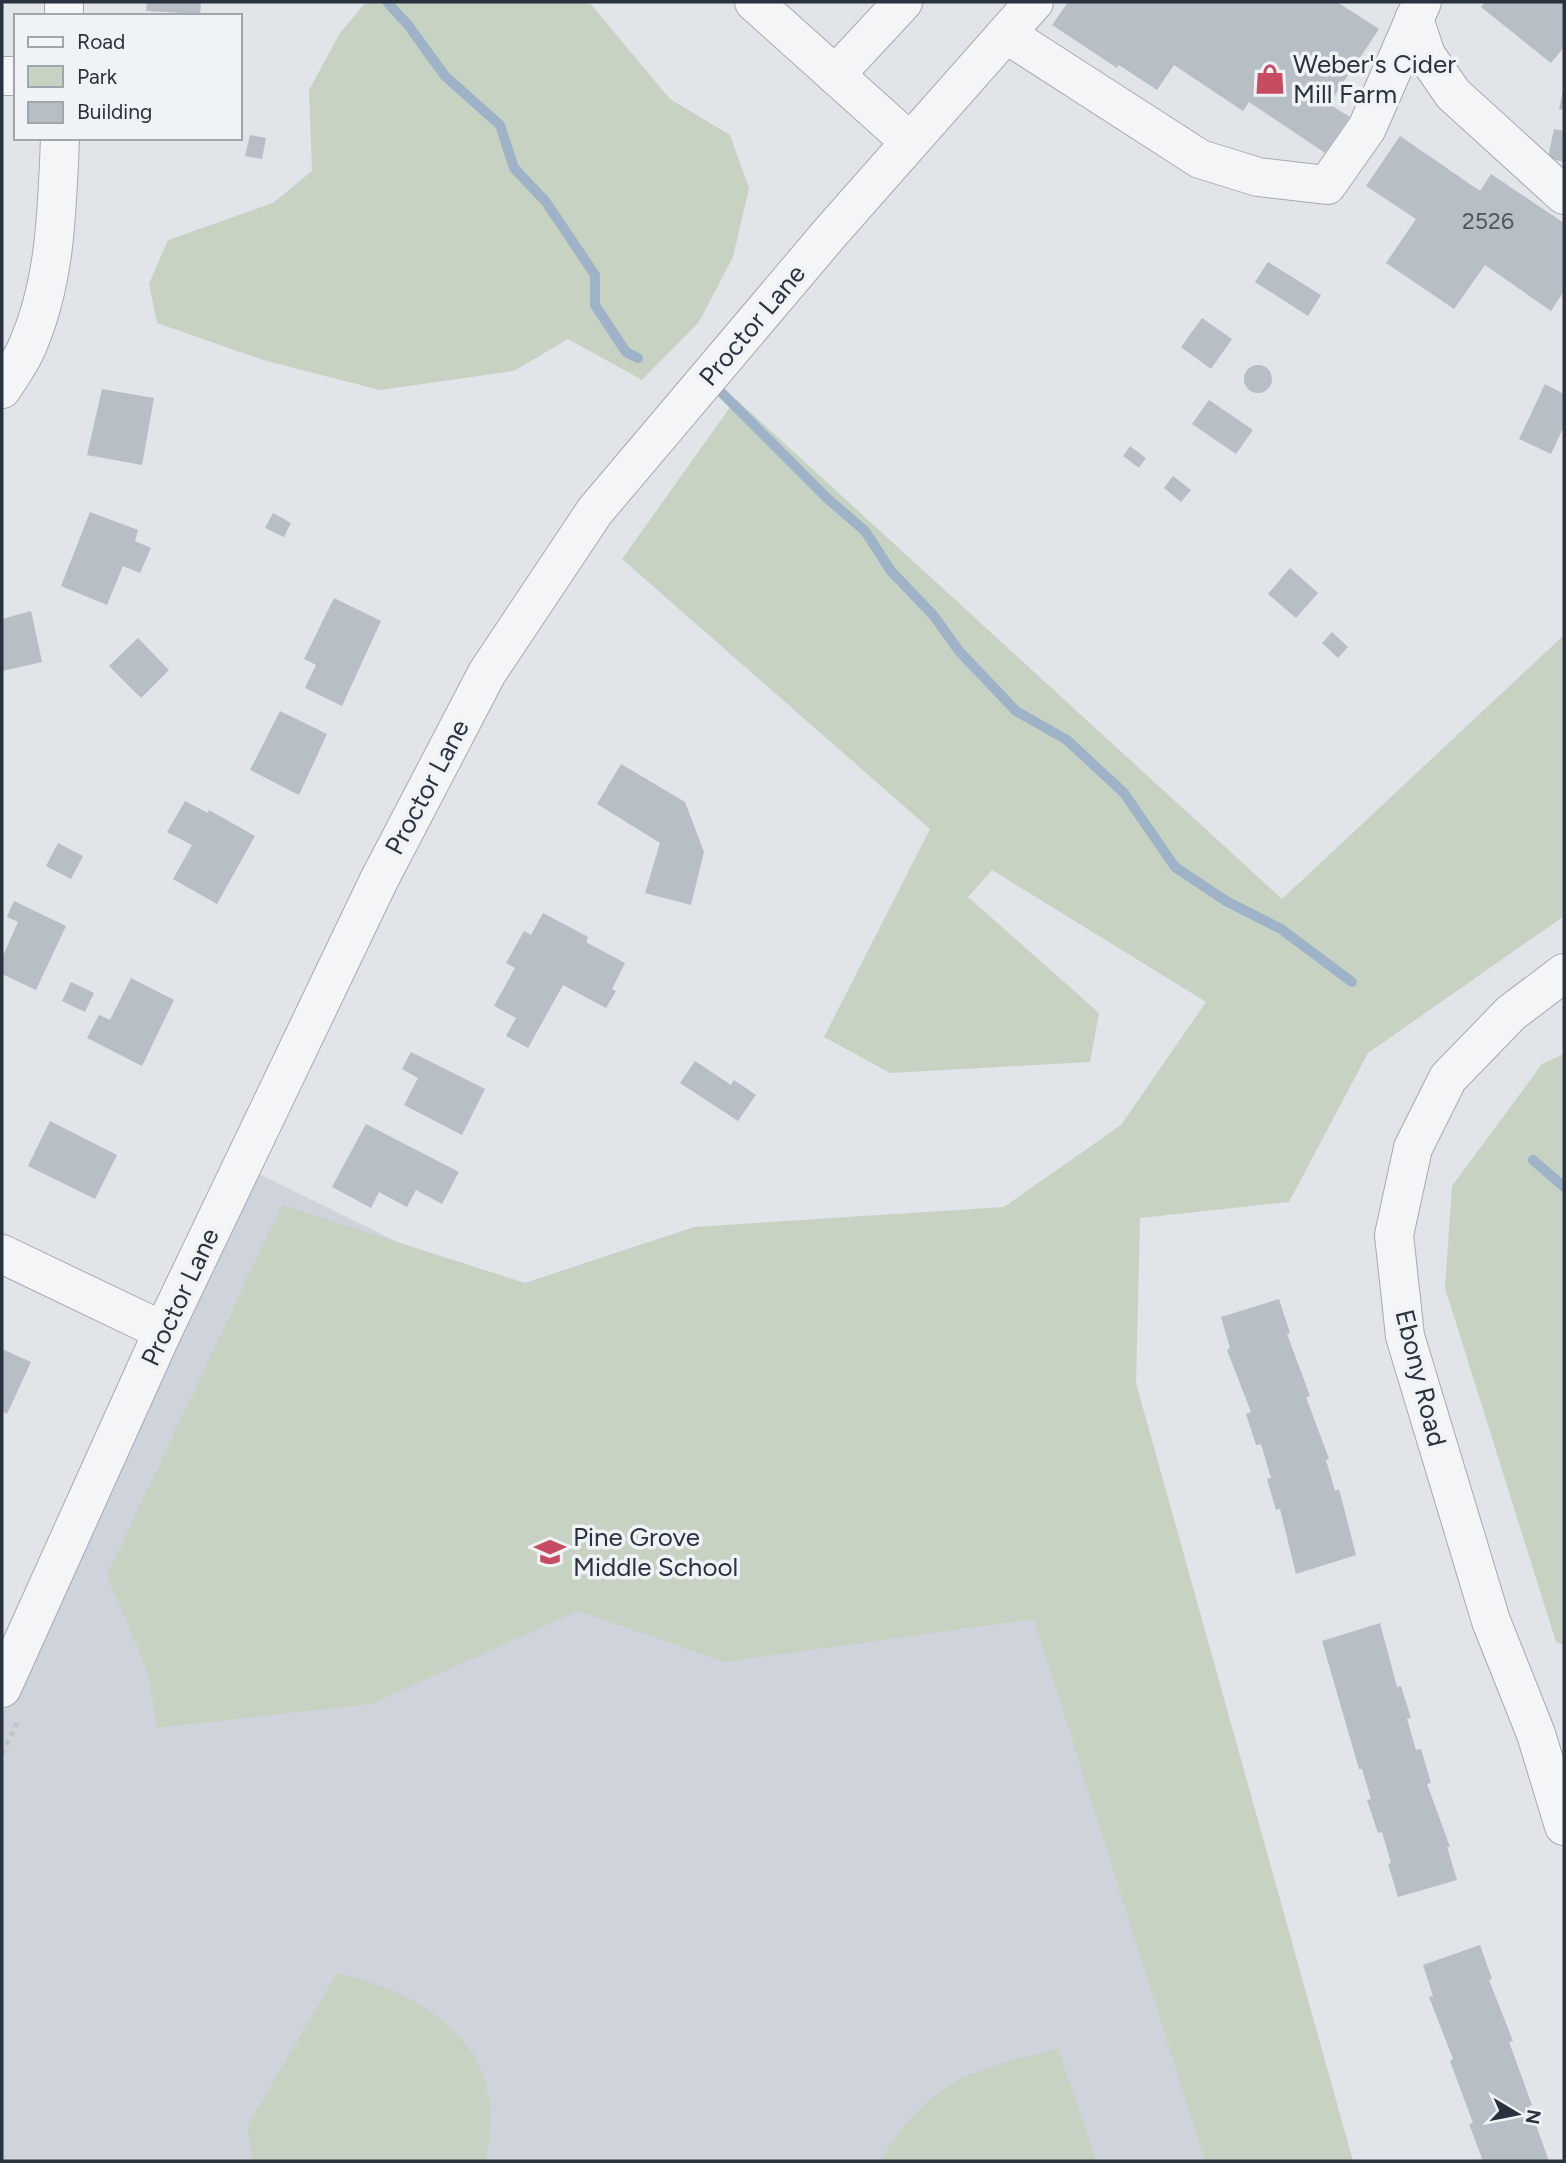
<svg xmlns="http://www.w3.org/2000/svg" width="1566" height="2163" font-family="Figtree,sans-serif">
<rect width="100%" height="100%" fill="#e1e4e9"/>
<path fill="#cfd3db" d="M257 1173 558 1321 923 1236 1210 2161H2V1714Z"/>
<g fill="#c7d2c2">
<path d="M366 2H589L670 99 730 135 749 188 733 257 699 322 642 380 568 339 514 371 380 390 263 360 157 323 149 284 168 240 273 203 312 171 309 90 340 33Z"/>
<path d="M736 399 1282 899 1564 635V916L1368 1053 1289 1202 1140 1218 1136 1383 1353 2161H1205L1034 1619 725 1662 578 1611 371 1704 157 1728 148 1673 107 1575 282 1205 525 1283 694 1227 1004 1207 1121 1125 1206 1002 992 870 968 897 1099 1013 1090 1062 890 1073 824 1037 930 829 622 559Z"/>
<path d="M1564 1054V1645L1556 1642 1445 1288 1452 1186 1542 1064Z"/>
<path d="M337 1973C433 1995 513 2053 485 2161H252L248 2125Z"/>
<path d="M1058 2049 1096 2161H881C894 2133 934 2090 964 2077 994 2064 1026 2057 1058 2049Z"/>
</g>
<g fill="none" stroke-linecap="round" stroke-linejoin="round">
<g stroke="#9eb3c7" stroke-width="10">
<path d="M387 2 408 25 445 76 500 125 514 168 546 202 595 275V305L626 352 638 358"/>
<path d="M719 390 828 499 865 531 891 571 934 616 959 651 1016 711 1067 740 1124 793 1175 867 1226 901 1281 929 1352 982"/>
<path d="M1533 1160 1564 1187"/>
</g>
</g>
<g fill="#b8bec5">
<path d="M147 2H201L200 14 146 11Z"/>
<path d="M1068 2H1337L1379 29 1329 104 1350 117 1325 153 1249 102 1243 111 1174 65 1157 90 1119 65 1117 68 1052 25Z"/>
<path d="M1485 2H1564V47L1551 63 1481 7Z"/>
<path d="M1563 91H1564V110L1559 109Z"/>
<path d="M1554 129 1564 131V162L1548 158Z"/>
<path d="M250 135 266 138 262 159 245 156Z"/>
<path d="M1400 136 1480 191 1491 174 1564 223V291L1551 311 1485 265 1454 309 1386 263 1416 219 1366 186Z"/>
<path d="M1268 262 1321 295 1308 316 1255 282Z"/>
<path d="M1202 318 1232 339 1211 369 1181 347Z"/>
<circle cx="1258" cy="379" r="14"/>
<path d="M1545 384 1564 394V426L1551 454 1519 439Z"/>
<path d="M102 389 154 398 142 465 87 455Z"/>
<path d="M1209 400 1253 430 1236 454 1192 424Z"/>
<path d="M1130 446 1146 458 1139 468 1123 456Z"/>
<path d="M1173 476 1191 490 1181 502 1164 488Z"/>
<path d="M90 512 138 530 135 541 151 548 140 573 123 566 107 605 61 586Z"/>
<path d="M273 513 291 523 284 537 265 528Z"/>
<path d="M1290 568 1318 593 1296 618 1268 594Z"/>
<path d="M334 598 381 621 342 706 305 688 316 665 304 659Z"/>
<path d="M31 611 42 662 2 671V619Z"/>
<path d="M1332 632 1348 647 1338 658 1322 643Z"/>
<path d="M138 638 169 670 141 698 109 666Z"/>
<path d="M280 711 327 734 299 795 250 770Z"/>
<path d="M621 764 685 802 704 852 691 905 645 893 660 843 597 804Z"/>
<path d="M185 801 208 813 209 810 255 836 217 904 173 879 192 845 167 832Z"/>
<path d="M58 843 83 856 71 879 46 866Z"/>
<path d="M14 901 66 926 36 990 2 974V958L18 922 7 917Z"/>
<path d="M543 913 588 937 586 942 625 963 612 989 616 991 606 1008 563 985 528 1048 506 1036 516 1018 494 1006 515 968 506 963 524 931 531 935Z"/>
<path d="M131 978 174 1000 142 1066 87 1038 99 1015 110 1020Z"/>
<path d="M71 982 94 993 85 1012 62 1001Z"/>
<path d="M411 1052 485 1089 462 1135 404 1105 418 1078 402 1069Z"/>
<path d="M695 1061 731 1085 734 1080 756 1095 738 1121 680 1083Z"/>
<path d="M50 1121 117 1155 95 1199 28 1166Z"/>
<path d="M366 1124 459 1172 442 1204 416 1190 407 1207 379 1192 371 1208 332 1187Z"/>
<path d="M1279 1299 1290 1333 1287 1334 1310 1396 1306 1397 1329 1459 1326 1460 1335 1491 1339 1489 1356 1555 1296 1574 1280 1509 1276 1510 1267 1479 1271 1478 1261 1444 1256 1445 1246 1414 1251 1412 1227 1350 1230 1348 1221 1317Z"/>
<path d="M2 1349 31 1362 7 1414 2 1411Z"/>
<path d="M1380 1623 1397 1687 1401 1686 1411 1718 1407 1719 1416 1750 1421 1749 1431 1783 1427 1784 1450 1847H1447L1457 1880 1398 1897 1388 1864 1391 1863 1382 1832 1378 1833 1367 1800 1371 1799 1362 1769H1359L1322 1641Z"/>
<path d="M1480 1945 1492 1979 1489 1980 1513 2041 1509 2042 1532 2105 1529 2106 1549 2161H1483L1469 2124 1473 2123 1450 2061 1453 2059 1429 1997 1433 1996 1423 1965Z"/>
</g>
<g fill="none" stroke-linecap="round" stroke-linejoin="round">
<defs>
<g id="minor">
<path d="M754 2 910 142"/>
<path d="M64 16V2"/>
<path d="M1414 19 1426 55 1453 94 1564 195"/>
<path d="M1006 34 1200 159 1258 177 1327 185 1367 128 1422 2"/>
<path d="M835 75 903 2"/>
<path d="M2 76H16"/>
<path d="M2 389C10 376 21 362 27 347 56 281 57 210 60 138"/>
<path d="M1564 973 1511 1013 1448 1078 1413 1148 1394 1235 1405 1336 1491 1621 1536 1734 1564 1826"/>
<path d="M2 1254 163 1331"/>
<path d="M2 1688 163 1331 379 880 487 673 595 511 830 233 1034 2"/>
</g>
</defs>
<use href="#minor" stroke="#a6abb3" stroke-width="40"/>
<path stroke="#bfc2c7" stroke-width="4.5" stroke-dasharray="5 5" stroke-linecap="butt" d="M2 1754 17 1723"/>
<use href="#minor" stroke="#f3f5f7" stroke-width="38"/>
</g>
<defs>
<symbol id="shop-bare" viewBox="-9 -9 18 18"><path d="M-5-2.5h2.3a2.7 3.5 0 0 1 5.4 0H5L5.5 6h-11ZM-1.5-2.5h3a1.5 2.3 0 0 0-3 0Z" fill="#c84c61" stroke="#f0f3f6" stroke-width="2.5" paint-order="stroke"/></symbol>
<symbol id="school-bare" viewBox="-9 -9 18 18"><path d="M0-5L7-2L0 1L-7-2ZM-4 1L0 2.5L4 1V4Q0 6-4 4Z" fill="#c84c61" stroke="#f0f3f6" stroke-width="2.5" paint-order="stroke"/></symbol>
</defs>
<g fill-rule="evenodd">
<use href="#shop-bare" x="1248" y="57" width="44" height="44"/>
<use href="#school-bare" x="528" y="1530" width="44" height="44"/>
</g>
<g text-anchor="middle" stroke-width="7" stroke-linejoin="round" paint-order="stroke">
<g font-size="23" fill="#4e5561">
<text x="1488" y="229">2526</text>
</g>
<g font-size="26" fill="#2a3240" stroke="#f0f3f6" text-anchor="start">
<text x="1293" y="73">Weber's Cider<tspan x="1293" dy="30">Mill Farm</tspan></text>
<text x="573" y="1546">Pine Grove<tspan x="573" dy="30">Middle School</tspan></text>
</g>
<g font-size="26" fill="#2a3240" stroke="#f0f3f6">
<text transform="translate(752 325) rotate(-50)" y="9">Proctor Lane</text>
<text transform="translate(427 787) rotate(-62)" y="9">Proctor Lane</text>
<text transform="translate(180 1297) rotate(-65)" y="9">Proctor Lane</text>
<text transform="translate(1421 1378) rotate(76)" y="9">Ebony Road</text>
</g>
</g>
<rect width="1566" height="2163" fill="none" stroke="#2a3240" stroke-width="7"/>
<rect x="14" y="14" width="228" height="126" fill="#f0f3f6" stroke="#a1a6ad" stroke-width="2"/>
<rect x="28" y="37" width="35" height="10" fill="#f3f5f7" stroke="#a1a6ad" stroke-width="2"/>
<text x="77" y="49" font-size="21" fill="#2a3240">Road</text>
<rect x="28" y="66" width="35" height="21" fill="#c7d2c2" stroke="#a1a6ad" stroke-width="2"/>
<text x="77" y="84" font-size="21" fill="#2a3240">Park</text>
<rect x="28" y="102" width="35" height="21" fill="#b8bec5" stroke="#a1a6ad" stroke-width="2"/>
<text x="77" y="119" font-size="21" fill="#2a3240">Building</text>
<g transform="translate(1517 2114) rotate(100)" stroke="#f0f3f6" stroke-width="5" paint-order="stroke">
<path d="M0-5L12 26L0 18L-12 26Z" fill="#2a3240"/>
<text y="-10" font-size="19" font-weight="bold" text-anchor="middle" fill="#2a3240">N</text>
</g>
</svg>
